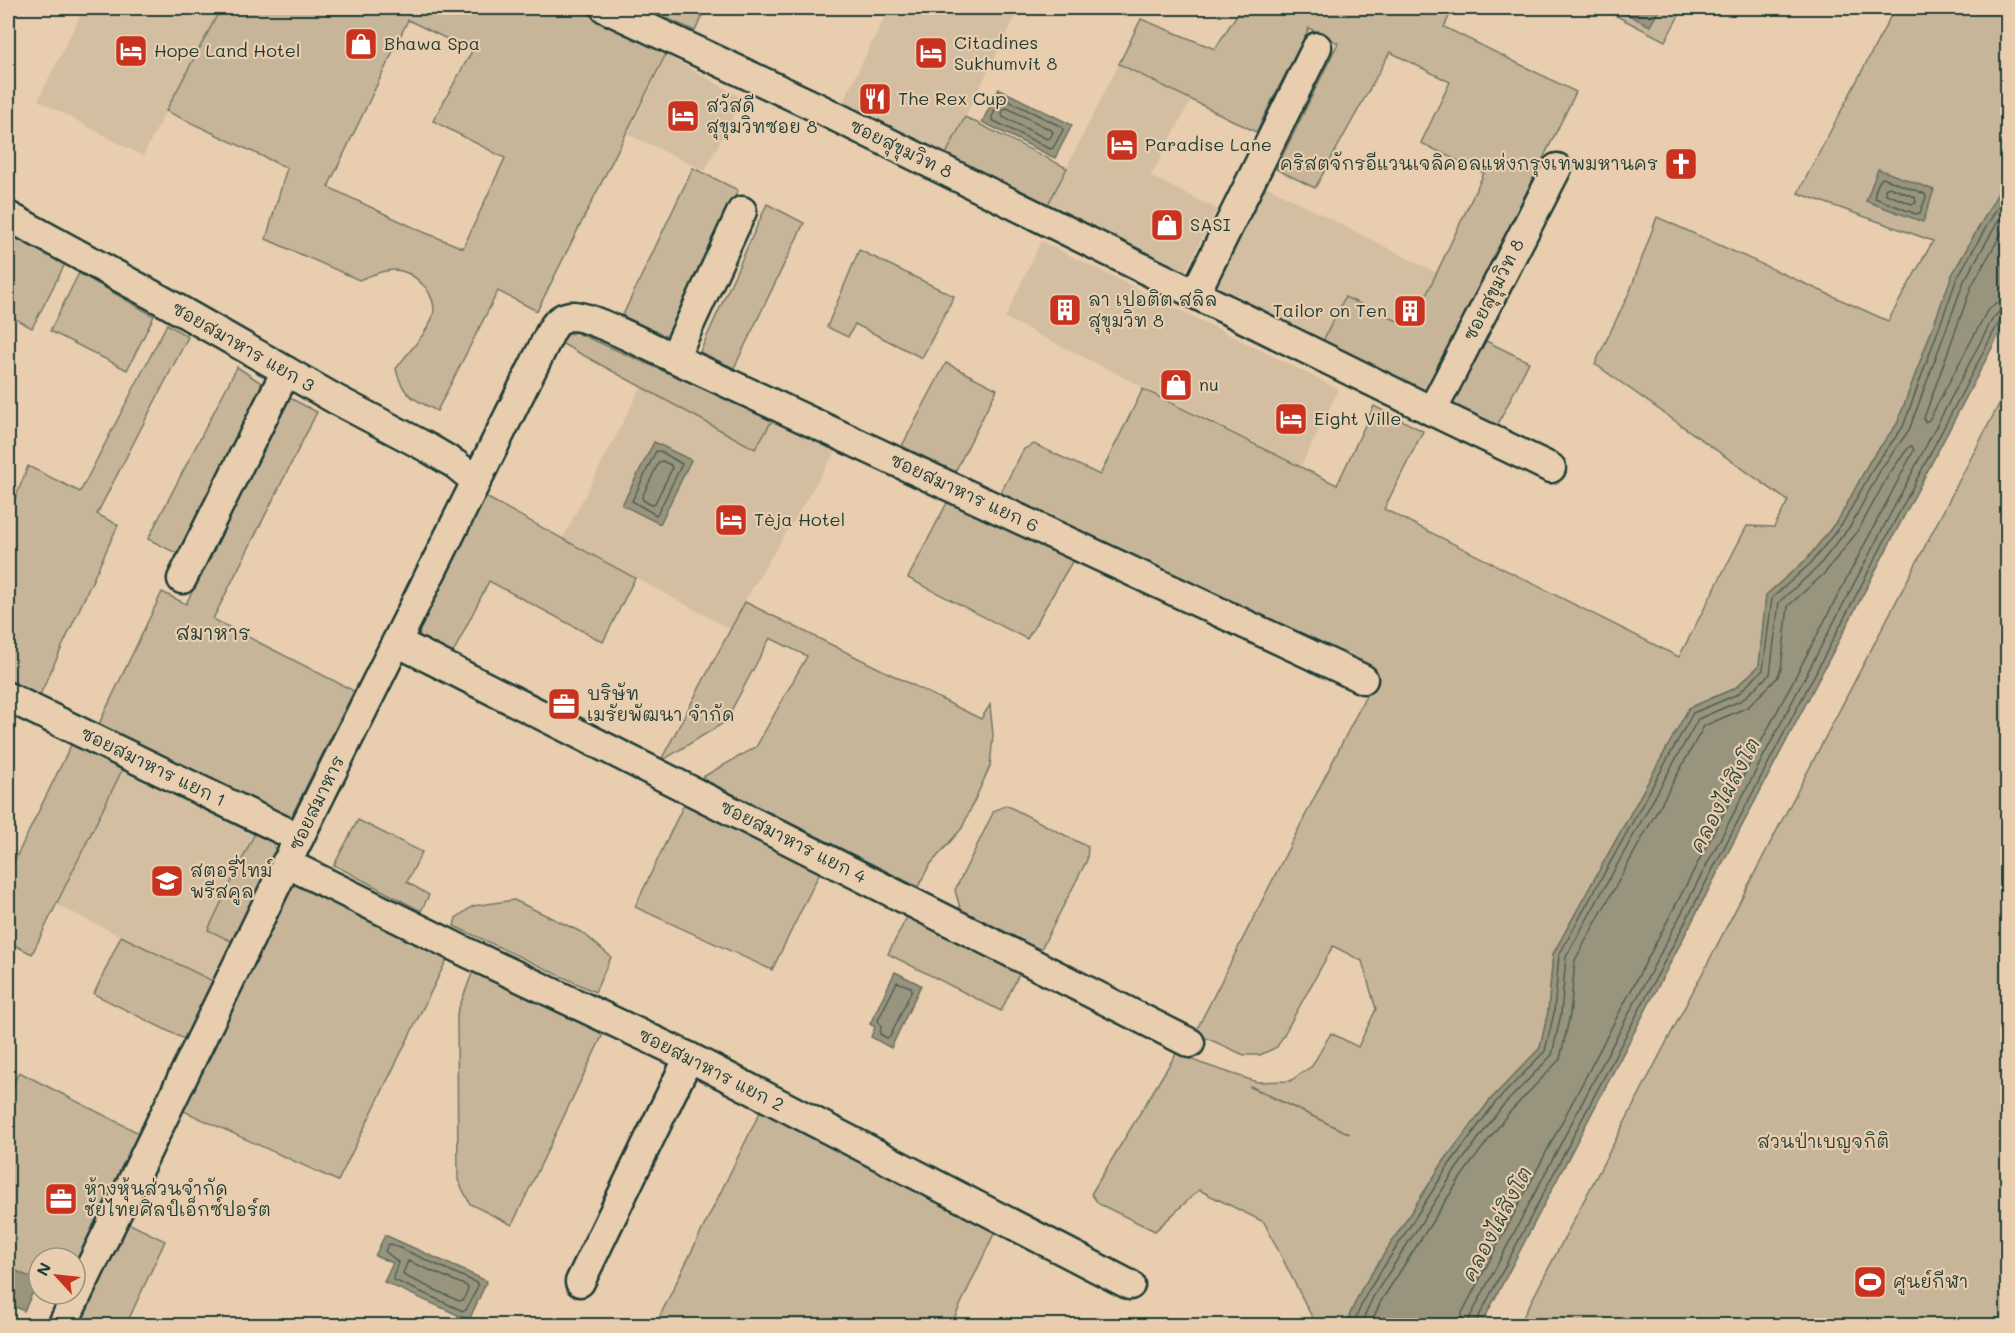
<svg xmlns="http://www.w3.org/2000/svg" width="2015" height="1333" font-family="Mali,'Playpen Sans Thai',sans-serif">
<rect width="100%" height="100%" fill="#e8cdaf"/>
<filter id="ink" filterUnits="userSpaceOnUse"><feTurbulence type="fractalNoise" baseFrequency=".0167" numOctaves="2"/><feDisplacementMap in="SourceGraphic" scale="12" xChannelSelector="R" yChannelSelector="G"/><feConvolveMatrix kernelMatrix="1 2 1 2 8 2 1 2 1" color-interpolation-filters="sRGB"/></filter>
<g filter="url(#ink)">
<g fill="#d4bea2">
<path d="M84 8H414L327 187 166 111 143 156 38 100Z"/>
<path d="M889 8H1020L943 160 841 106Z"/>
<path d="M667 55 742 98 705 171 628 134Z"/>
<path d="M1119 64 1191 100 1151 176 1217 209 1185 272 1046 208Z"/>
<path d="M1258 182 1476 293 1426 394 1204 286Z"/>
<path d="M1041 241 1339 389 1301 466 1005 318Z"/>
<path d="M652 366 839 446 748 595 730 629 563 538Z"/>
<path d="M124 766 272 839 277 857 215 982 57 905Z"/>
</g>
<g fill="#c7b59a" stroke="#737967" stroke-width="1.5" fill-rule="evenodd">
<path d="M221 8H576L667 52 537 311 498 291 437 411C413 398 403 397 396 369 406 354 433 328 434 310 434 302 429 290 423 285 402 262 384 270 359 280L266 239 287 168 166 111ZM408 20 472 51 433 121 505 158 463 248 421 231 328 187Z"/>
<path d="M645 8H706L695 31Z"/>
<path d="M1241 8H1453L1444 27 1576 92 1426 394 1322 343 1345 297 1411 327 1484 173 1421 143 1450 82 1390 52 1315 188 1276 169 1338 43 1309 28 1256 132 1119 64 1141 19 1215 49Z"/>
<path d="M1601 8H1683L1665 41Z"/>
<path d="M1895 8H2007V177L1952 275 1897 424 1870 461 1840 517 1807 559 1766 595 1759 666 1735 688 1689 708 1553 954 1548 1012 1540 1048 1491 1099 1444 1161 1361 1290 1345 1325H1316L1264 1222 1199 1190 1155 1231 1099 1204 1091 1194 1177 1052 1200 1063 1257 1082 1290 1081 1312 1066 1331 1033 1358 1047 1376 1009 1362 961 1333 946 1277 1047 1260 1055H1244L1195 1033 1372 684 1374 668 1000 494 1024 449 1034 444 1100 475 1143 389 1337 485 1374 406 1423 431 1384 509 1679 657 1747 526 1774 527 1788 501 1595 364 1630 291 1657 217 1888 321 1933 241 1798 193ZM1250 1086 1350 1134 1250 1087Z"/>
<path d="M965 117 1067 168 1046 208 943 160Z"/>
<path d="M693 168 738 190 669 339 622 317Z"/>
<path d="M767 204 804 223 734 368 700 352Z"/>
<path d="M8 233 65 264 32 328 8 315Z"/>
<path d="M859 250 954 296 922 358 855 324 848 337 827 327Z"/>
<path d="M79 273 154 316 127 370 50 331Z"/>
<path d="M167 324 188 337 97 514 118 525 39 697 8 682V517L28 466 80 492Z"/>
<path d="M575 332 773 419 755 449 559 342 562 337Z"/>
<path d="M1484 340 1529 362 1496 428 1450 406Z"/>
<path d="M946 363 997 389 955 472 902 446Z"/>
<path d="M237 367 266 386 178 554 148 539Z"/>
<path d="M2007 389V1325H1519Z"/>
<path d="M288 397 317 412 213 619 354 691 289 821 98 726 162 592 186 604Z"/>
<path d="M484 496 635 578 603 642 489 581 453 653 420 636 417 619Z"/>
<path d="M949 499 1073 560 1027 639 908 578Z"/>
<path d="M745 602 981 719 990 705 993 735 990 766 962 828 929 866 918 887 701 778 756 747 807 656 770 638 725 722 660 762Z"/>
<path d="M72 743 124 766 32 954 8 942V874Z"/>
<path d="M686 800 821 870 772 970 635 907Z"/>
<path d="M1006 805 1088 847 1087 860 1040 951 961 911 955 890 994 811Z"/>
<path d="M358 820 422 852 407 882 429 895 421 911 334 865Z"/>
<path d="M256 831 272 839 277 857 235 943 208 930Z"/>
<path d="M289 881 447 959 338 1181 179 1109Z"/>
<path d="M514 900 583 933 611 957 595 992 454 926 456 918 473 906Z"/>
<path d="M909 913 1022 968 1001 1011 888 954Z"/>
<path d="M121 936 215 982 186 1040 94 994Z"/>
<path d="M473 971 603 1034 512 1225 470 1204 458 1180 457 1013Z"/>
<path d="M19 1072 139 1133 75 1263V1258H39V1294H60L55 1304 8 1282V1095Z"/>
<path d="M763 1106 998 1225 951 1325 656 1324Z"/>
<path d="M126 1222 165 1241 126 1325 77 1326Z"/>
</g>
<g fill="#99947e" stroke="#687160" stroke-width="1.5">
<path d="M1615 8H1660L1650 26Z"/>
<path d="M999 89 1072 125 1055 158 982 122Z"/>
<path d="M1878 169 1934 190 1923 222 1866 201Z"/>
<path d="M2007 177V319L1481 1325H1345L1361 1290 1444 1161 1491 1099 1540 1048 1548 1012 1553 954 1689 708 1735 688 1759 666 1766 595 1807 559 1840 517 1870 461 1897 424 1952 275Z"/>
<path d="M654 442 691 460 660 524 622 505Z"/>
<path d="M895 972 921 985 891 1048 871 1037 875 1027 870 1024Z"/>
<path d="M385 1235 487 1281 469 1320 384 1282 393 1263 375 1256Z"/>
<path d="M8 1267 38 1281 24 1311 8 1303Z"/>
</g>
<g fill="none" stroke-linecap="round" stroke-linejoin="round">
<g stroke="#506052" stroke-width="1.5">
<path d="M1003 98 1062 127 1063 130 1053 148 1050 149 992 120V117L1000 99Z"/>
<path d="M1007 108 1051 130 1053 132 1050 138 1047 139 1003 117 1002 113 1004 109Z"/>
<path d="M1883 178 1925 194 1926 197 1920 213 1916 214 1875 198C1874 192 1878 181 1883 178Z"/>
<path d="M1889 187 1915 197 1916 203 1912 204 1886 194 1885 189Z"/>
<path d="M2008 222 1972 285 1924 418 1925 422 1929 420 1987 311 1996 303 2008 301"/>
<path d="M656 451H660L682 464 658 513 656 515 632 501Z"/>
<path d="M662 461 671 465 672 469 655 503 651 505 643 500 642 497 659 462Z"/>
<path d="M897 982 911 987 912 990 890 1037 887 1038 880 1034 881 1027 878 1020Z"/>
<path d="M391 1244 477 1283 478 1286 466 1310 463 1311 394 1280 393 1277 398 1262 385 1251 388 1245Z"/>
<path d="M408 1261 467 1286 468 1289 463 1300 459 1301 405 1276 403 1273Z"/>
<path d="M1352 1326 1367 1293 1449 1165 1495 1103 1545 1051 1554 1013 1559 955 1693 713 1738 694 1763 670 1772 598 1811 563 1844 521 1875 465 1903 427 1957 278 2008 189"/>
<path d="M1360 1326 1373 1297 1456 1169 1501 1108 1552 1055 1561 1014 1566 957 1698 719 1742 700 1770 674 1779 602 1817 568 1851 525 1881 469 1909 430 1964 281 2008 204"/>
<path d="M1370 1326 1381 1301 1463 1174 1508 1114 1560 1059 1570 1015 1575 960 1704 726 1748 707 1777 678 1781 669 1788 606 1824 574 1858 531 1889 474 1909 447 1912 446 1914 450 1462 1313 1460 1326"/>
<path d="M1469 1326 1470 1317 1993 318 1999 312 2008 310"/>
<path d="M1476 1326 1477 1320 1999 322 2003 318H2008"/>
</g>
<defs>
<g id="street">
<path d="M605 8 814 106 1432 411 1551 468"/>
<path d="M8 216 167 303 335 399 428 448 455 464 476 481"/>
<path d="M1195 294 1317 47"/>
<path d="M674 358 742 211"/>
<path d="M1432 411 1557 168"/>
<path d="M182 579 286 371"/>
<path d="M397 642 1190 1043"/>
<path d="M8 697 299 838"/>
<path d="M286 863 470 954 689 1057 1130 1285"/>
<path d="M580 1282 689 1057"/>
<path d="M62 1326 299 838 551 331C556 322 562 316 573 316 594 317 652 348 674 358L1363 679"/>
</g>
</defs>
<use href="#street" stroke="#1f3d34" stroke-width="33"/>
<use href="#street" stroke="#e8cdaf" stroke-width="28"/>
</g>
</g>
<defs>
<symbol id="shop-square" viewBox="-11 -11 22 22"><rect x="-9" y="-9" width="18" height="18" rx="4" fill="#c8321e" stroke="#e8cdaf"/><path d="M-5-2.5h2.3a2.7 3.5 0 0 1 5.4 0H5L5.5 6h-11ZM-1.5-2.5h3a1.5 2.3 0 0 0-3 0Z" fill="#fff"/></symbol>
<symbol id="hotel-square" viewBox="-11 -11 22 22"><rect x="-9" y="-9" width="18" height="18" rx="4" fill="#c8321e" stroke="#e8cdaf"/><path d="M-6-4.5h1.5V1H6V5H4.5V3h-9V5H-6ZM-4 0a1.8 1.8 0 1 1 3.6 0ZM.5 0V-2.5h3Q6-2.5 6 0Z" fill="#fff"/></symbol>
<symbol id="restaurant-square" viewBox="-11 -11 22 22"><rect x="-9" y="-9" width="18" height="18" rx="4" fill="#c8321e" stroke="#e8cdaf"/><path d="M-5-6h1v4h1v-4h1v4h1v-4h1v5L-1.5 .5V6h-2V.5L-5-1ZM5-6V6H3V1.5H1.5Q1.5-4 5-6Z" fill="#fff"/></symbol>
<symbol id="church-square" viewBox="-11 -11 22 22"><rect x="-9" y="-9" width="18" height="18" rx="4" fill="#c8321e" stroke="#e8cdaf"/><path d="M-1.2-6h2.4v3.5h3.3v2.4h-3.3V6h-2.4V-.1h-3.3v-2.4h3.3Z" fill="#fff"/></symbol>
<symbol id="building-square" viewBox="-11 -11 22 22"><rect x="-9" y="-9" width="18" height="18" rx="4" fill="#c8321e" stroke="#e8cdaf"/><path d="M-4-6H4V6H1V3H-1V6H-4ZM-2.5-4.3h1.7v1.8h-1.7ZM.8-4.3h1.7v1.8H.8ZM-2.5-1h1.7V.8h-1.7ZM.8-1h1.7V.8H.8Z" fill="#fff"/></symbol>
<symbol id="office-square" viewBox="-11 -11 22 22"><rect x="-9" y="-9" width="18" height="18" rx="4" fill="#c8321e" stroke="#e8cdaf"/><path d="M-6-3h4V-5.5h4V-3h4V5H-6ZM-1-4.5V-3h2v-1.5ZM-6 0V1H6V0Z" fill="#fff"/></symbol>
<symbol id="school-square" viewBox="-11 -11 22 22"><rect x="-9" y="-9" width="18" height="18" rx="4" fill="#c8321e" stroke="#e8cdaf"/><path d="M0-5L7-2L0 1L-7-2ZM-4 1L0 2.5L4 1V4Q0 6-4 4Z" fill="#fff"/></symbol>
<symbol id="stadium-square" viewBox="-11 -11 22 22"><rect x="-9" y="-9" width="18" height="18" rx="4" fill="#c8321e" stroke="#e8cdaf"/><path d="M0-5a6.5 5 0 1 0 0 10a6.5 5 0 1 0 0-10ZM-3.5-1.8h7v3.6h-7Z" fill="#fff"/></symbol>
</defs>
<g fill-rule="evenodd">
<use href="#shop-square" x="342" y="25" width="38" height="38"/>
<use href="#hotel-square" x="112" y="32" width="38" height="38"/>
<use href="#hotel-square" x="912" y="34" width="38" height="38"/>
<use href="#restaurant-square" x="856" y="80" width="38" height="38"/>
<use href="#hotel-square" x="664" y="97" width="38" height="38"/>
<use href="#hotel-square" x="1103" y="126" width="38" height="38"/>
<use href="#church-square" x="1662" y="145" width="38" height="38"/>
<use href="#shop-square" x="1148" y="206" width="38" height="38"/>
<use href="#building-square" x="1046" y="291" width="38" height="38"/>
<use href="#building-square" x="1391" y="292" width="38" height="38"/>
<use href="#shop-square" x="1157" y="366" width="38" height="38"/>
<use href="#hotel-square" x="1272" y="400" width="38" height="38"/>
<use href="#hotel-square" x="712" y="501" width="38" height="38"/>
<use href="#office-square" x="545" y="685" width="38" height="38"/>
<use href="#school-square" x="148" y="862" width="38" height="38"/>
<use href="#office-square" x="42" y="1180" width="38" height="38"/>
<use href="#stadium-square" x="1851" y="1263" width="38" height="38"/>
</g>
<g text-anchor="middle" stroke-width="4.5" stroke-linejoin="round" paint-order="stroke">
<g font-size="18" fill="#1f3d34" stroke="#e8cdaf" text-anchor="start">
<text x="954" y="49">Citadines<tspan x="954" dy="21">Sukhumvit 8</tspan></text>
<text x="384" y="50">Bhawa Spa</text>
<text x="154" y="57">Hope Land Hotel</text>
<text x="898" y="105">The Rex Cup</text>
<text x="706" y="112">สวัสดี<tspan x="706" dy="21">สุขุมวิทซอย 8</tspan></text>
<text x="1145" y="151">Paradise Lane</text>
<text x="1658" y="170" text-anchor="end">คริสตจักรอีแวนเจลิคอลแห่งกรุงเทพมหานคร</text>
<text x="1190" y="231">SASI</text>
<text x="1088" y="306">ลา เปอติต สลิล<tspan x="1088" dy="21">สุขุมวิท 8</tspan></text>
<text x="1387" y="317" text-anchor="end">Tailor on Ten</text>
<text x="1199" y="391">nu</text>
<text x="1314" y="425">Eight Ville</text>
<text x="754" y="526">Tèja Hotel</text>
<text x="587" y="700">บริษัท<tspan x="587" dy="21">เมรัยพัฒนา จำกัด</tspan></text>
<text x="190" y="877">สตอรี่ไทม์<tspan x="190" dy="21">พรีสคูล</tspan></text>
<text x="84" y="1195">ห้างหุ้นส่วนจำกัด<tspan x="84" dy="21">ชัยไทยศิลป์เอ็กซ์ปอร์ต</tspan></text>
<text x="1893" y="1288">ศูนย์กีฬา</text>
</g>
<g font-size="18" fill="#1f3d34" stroke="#e8cdaf">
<text transform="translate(901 149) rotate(26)" y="6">ซอยสุขุมวิท 8</text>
<text transform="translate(1494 290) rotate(-63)" y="6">ซอยสุขุมวิท 8</text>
<text transform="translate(243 347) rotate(30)" y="6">ซอยสมาหาร แยก 3</text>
<text transform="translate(964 493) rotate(25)" y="6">ซอยสมาหาร แยก 6</text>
<text transform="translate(153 767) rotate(26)" y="6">ซอยสมาหาร แยก 1</text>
<text transform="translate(317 803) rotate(-64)" y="6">ซอยสมาหาร</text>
<text transform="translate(793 842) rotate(27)" y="6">ซอยสมาหาร แยก 4</text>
<text transform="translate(711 1070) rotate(27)" y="6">ซอยสมาหาร แยก 2</text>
</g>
<g font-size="18" fill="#274339" stroke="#e8cdaf">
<text x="1823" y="1148">สวนป่าเบญจกิติ</text>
</g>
<g font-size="20" fill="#1f3d34" stroke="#e8cdaf">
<text x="213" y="640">สมาหาร</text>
</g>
<g font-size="20" font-style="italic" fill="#2b463b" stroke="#e8cdaf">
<text transform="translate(1725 795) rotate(-62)" y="7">คลองไผ่สิงโต</text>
<text transform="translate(1497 1224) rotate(-62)" y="7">คลองไผ่สิงโต</text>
</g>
</g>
<rect width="2015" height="1333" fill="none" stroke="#e8cdaf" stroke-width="30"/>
<rect x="15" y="15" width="1985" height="1303" fill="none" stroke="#1f3d34" stroke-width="2" filter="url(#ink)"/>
<g transform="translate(57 1276) rotate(297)"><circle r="28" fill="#e8cdaf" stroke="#98937e" stroke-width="1.5"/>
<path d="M0-4.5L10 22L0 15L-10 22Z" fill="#c8321e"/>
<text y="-9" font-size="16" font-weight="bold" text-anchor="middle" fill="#1f3d34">N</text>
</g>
</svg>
